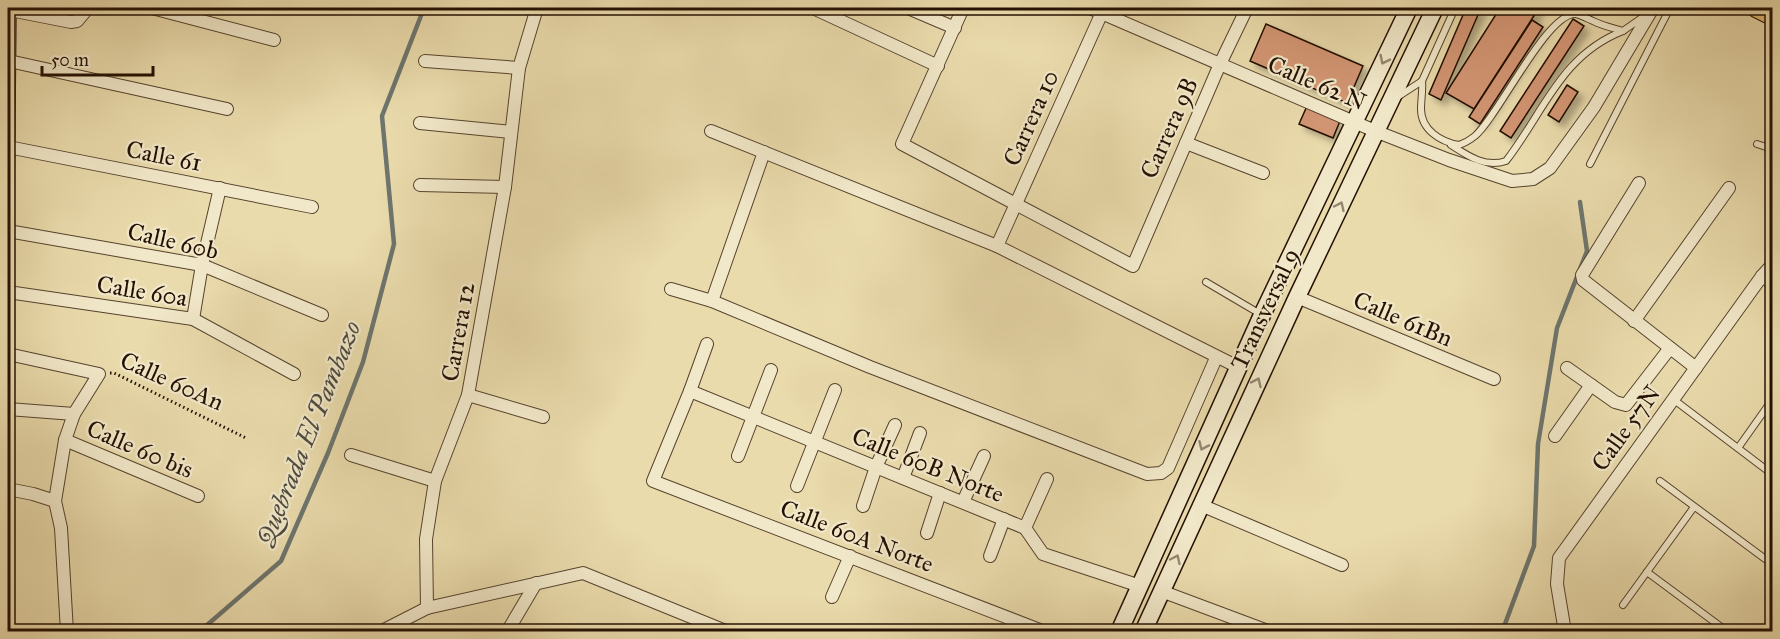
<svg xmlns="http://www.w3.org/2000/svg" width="1780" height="639" font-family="'IM FELL Great Primer',serif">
<defs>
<filter id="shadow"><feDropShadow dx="5.5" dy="5.5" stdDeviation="3" flood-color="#0004"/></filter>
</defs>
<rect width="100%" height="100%" fill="#eadbac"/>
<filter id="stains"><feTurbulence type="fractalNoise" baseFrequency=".00333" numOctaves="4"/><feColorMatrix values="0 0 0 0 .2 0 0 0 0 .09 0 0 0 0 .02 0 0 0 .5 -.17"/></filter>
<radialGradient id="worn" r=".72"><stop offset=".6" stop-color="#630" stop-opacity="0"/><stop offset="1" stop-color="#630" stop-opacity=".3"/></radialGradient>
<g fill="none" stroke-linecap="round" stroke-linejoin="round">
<g stroke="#6d756e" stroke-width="4.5">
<path d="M199 632 281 561 328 453 363 362 394 244 382 116 424 8"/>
<path d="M1502 632 1534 546 1538 444 1557 328 1587 251 1580 202"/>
</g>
</g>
<g fill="#d29573" stroke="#241003" stroke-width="1.5" filter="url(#shadow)">
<path d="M1466 8H1481L1441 100 1429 94Z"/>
<path d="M1500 8H1539L1474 109 1446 93Z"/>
<path d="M1573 19 1584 26 1511 138 1500 131Z"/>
<path d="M1532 20 1543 27 1480 124 1469 117Z"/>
<path d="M1266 24 1363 66 1347 103 1250 61Z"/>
<path d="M1567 85 1578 92 1559 122 1548 115Z"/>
<path d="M1307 106 1340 121 1333 138 1299 124Z"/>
</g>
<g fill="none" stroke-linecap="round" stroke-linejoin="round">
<defs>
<g id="lane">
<path d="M1422 81C1423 90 1421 99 1421 109 1421 130 1441 142 1459 145 1465 143 1470 140 1475 136 1499 115 1547 12 1576 14 1581 15 1588 19 1593 21 1603 26 1613 28 1623 31L1643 17 1646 8"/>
<path d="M1396 98 1422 81 1455 8"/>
<path d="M1757 144 1772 149"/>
<path d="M1451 145C1468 156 1485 168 1506 161 1544 112 1561 55 1623 31"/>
<path d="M1590 164 1670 8"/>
<path d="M1206 282 1262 315"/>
<path d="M1673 399 1772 474"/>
<path d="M1738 448 1772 400"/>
<path d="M1660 481 1772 564"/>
<path d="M1647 572 1728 632"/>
<path d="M1623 605 1694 507"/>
</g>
<g id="street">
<path d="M152 8 274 40"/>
<path d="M813 8 938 66"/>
<path d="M908 8 955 28"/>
<path d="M963 8 902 144 1133 266 1220 64 1247 8"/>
<path d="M1090 8 1375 131 1449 160 1512 181 1533 179 1550 168 1594 107 1653 8"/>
<path d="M10 10 71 22 77 21 88 8"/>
<path d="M9 61 227 109"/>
<path d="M425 61 519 68"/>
<path d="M420 123 511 132"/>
<path d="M711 131 997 246 1238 367"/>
<path d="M1186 143 1263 173"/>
<path d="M8 147 312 207"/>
<path d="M8 168 10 8"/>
<path d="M1639 183 1582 275 1583 280 1696 368"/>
<path d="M420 185 505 187"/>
<path d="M8 231 202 265 322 315"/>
<path d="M997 246 1104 8"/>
<path d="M1762 276 1772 283"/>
<path d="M671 289 712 301 870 367 1147 474 1161 473 1168 468 1216 358"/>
<path d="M8 292 193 319 294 374"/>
<path d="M1297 297 1494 379"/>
<path d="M712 301 764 152"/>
<path d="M193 319 202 265 220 188"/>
<path d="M1634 321 1729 188"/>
<path d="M707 344 690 391 653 481 1045 632"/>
<path d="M8 354 99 374 74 414 65 440 55 501 61 528 67 632"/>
<path d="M1567 368 1615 402 1626 405 1670 348"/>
<path d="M690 391 1025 528 1043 554 1140 586"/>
<path d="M468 395 543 417"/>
<path d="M8 409 74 414"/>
<path d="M1555 436 1591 385"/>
<path d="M65 440 198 496"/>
<path d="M351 455 435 481"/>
<path d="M738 456 771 370"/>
<path d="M903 478 920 433"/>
<path d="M797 486 835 390"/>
<path d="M8 489 33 494 55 501"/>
<path d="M963 502 984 456"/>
<path d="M1201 505 1342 565"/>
<path d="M863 506 876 467 895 425"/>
<path d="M1025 528 1047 479"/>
<path d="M927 533 940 493"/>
<path d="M990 556 1004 519"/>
<path d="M1161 591 1268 631"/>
<path d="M832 597 850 556"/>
<path d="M427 608 426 539 435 481 468 395 505 187 519 68 537 8"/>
<path d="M380 632 427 608 583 573 728 632"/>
<path d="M507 632 536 583"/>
<path d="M1565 632 1557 584 1559 558 1762 276 1772 265"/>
</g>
<g id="secondary">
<path d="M1119 632 1262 315 1409 8"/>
<path d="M1143 632 1297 297 1435 8"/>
</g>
<path id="primary" d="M1756 8 1772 16"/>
</defs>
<use href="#lane" stroke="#56432d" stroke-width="8"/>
<use href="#street" stroke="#56432d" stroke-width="14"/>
<use href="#secondary" stroke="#241003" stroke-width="19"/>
<use href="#primary" stroke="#241003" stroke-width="20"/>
<path stroke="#241003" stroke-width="3" stroke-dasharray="1.5 3" stroke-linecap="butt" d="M110 373H114L246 438"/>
<use href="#lane" stroke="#f1e8c9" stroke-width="6"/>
<use href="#street" stroke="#f1e8c9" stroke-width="12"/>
<use href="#secondary" stroke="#f1e8c9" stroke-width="16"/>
<use href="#primary" stroke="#e5be76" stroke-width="18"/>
</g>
<defs><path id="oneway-chevron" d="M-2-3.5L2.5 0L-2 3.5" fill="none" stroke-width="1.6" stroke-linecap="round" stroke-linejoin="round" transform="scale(1.5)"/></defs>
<g stroke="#958770">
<use href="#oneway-chevron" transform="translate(1384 60) rotate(116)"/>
<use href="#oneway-chevron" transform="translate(1340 206) rotate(-65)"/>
<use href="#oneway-chevron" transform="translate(1257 382) rotate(-65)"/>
<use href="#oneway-chevron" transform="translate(1203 446) rotate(114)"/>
<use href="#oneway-chevron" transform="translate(1176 559) rotate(-65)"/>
</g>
<g text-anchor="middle" stroke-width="4.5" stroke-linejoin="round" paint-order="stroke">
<g font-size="24" fill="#241003" stroke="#f1e8c9">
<text transform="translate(1317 83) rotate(23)" y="8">Calle 62 N</text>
<text transform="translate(1031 118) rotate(-66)" y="8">Carrera 10</text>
<text transform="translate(1169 128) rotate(-66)" y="8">Carrera 9B</text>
<text transform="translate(164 156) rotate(11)" y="8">Calle 61</text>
<text transform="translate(173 241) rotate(13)" y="8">Calle 60b</text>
<text transform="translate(142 291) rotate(9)" y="8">Calle 60a</text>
<text transform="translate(1265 309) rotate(-65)" y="8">Transversal 9</text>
<text transform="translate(1403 319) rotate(23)" y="8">Calle 61Bn</text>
<text transform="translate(458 332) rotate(-80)" y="8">Carrera 12</text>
<text transform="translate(172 381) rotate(24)" y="8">Calle 60An</text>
<text transform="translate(1626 428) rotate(-54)" y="8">Calle 57N</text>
<text transform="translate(140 449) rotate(23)" y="8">Calle 60 bis</text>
<text transform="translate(928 465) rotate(22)" y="8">Calle 60B Norte</text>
<text transform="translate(857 536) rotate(21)" y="8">Calle 60A Norte</text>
</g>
<g font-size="26" font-style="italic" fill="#4e4b41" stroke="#f1e8c9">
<text transform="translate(308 433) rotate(-68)" y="9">Quebrada El Pambazo</text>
</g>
</g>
<rect width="1780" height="639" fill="none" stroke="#eadbac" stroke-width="30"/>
<rect x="9" y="9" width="1762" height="621" fill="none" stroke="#241003" stroke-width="3"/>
<rect x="15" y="15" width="1750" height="609" fill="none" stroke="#241003" stroke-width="1.5"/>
<path d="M42 66v9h111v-9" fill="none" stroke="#241003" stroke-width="3"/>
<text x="51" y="66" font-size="18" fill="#241003" stroke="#f1e8c9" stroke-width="4.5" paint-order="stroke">50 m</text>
<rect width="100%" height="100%" filter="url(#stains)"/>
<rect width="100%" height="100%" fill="url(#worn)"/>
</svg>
